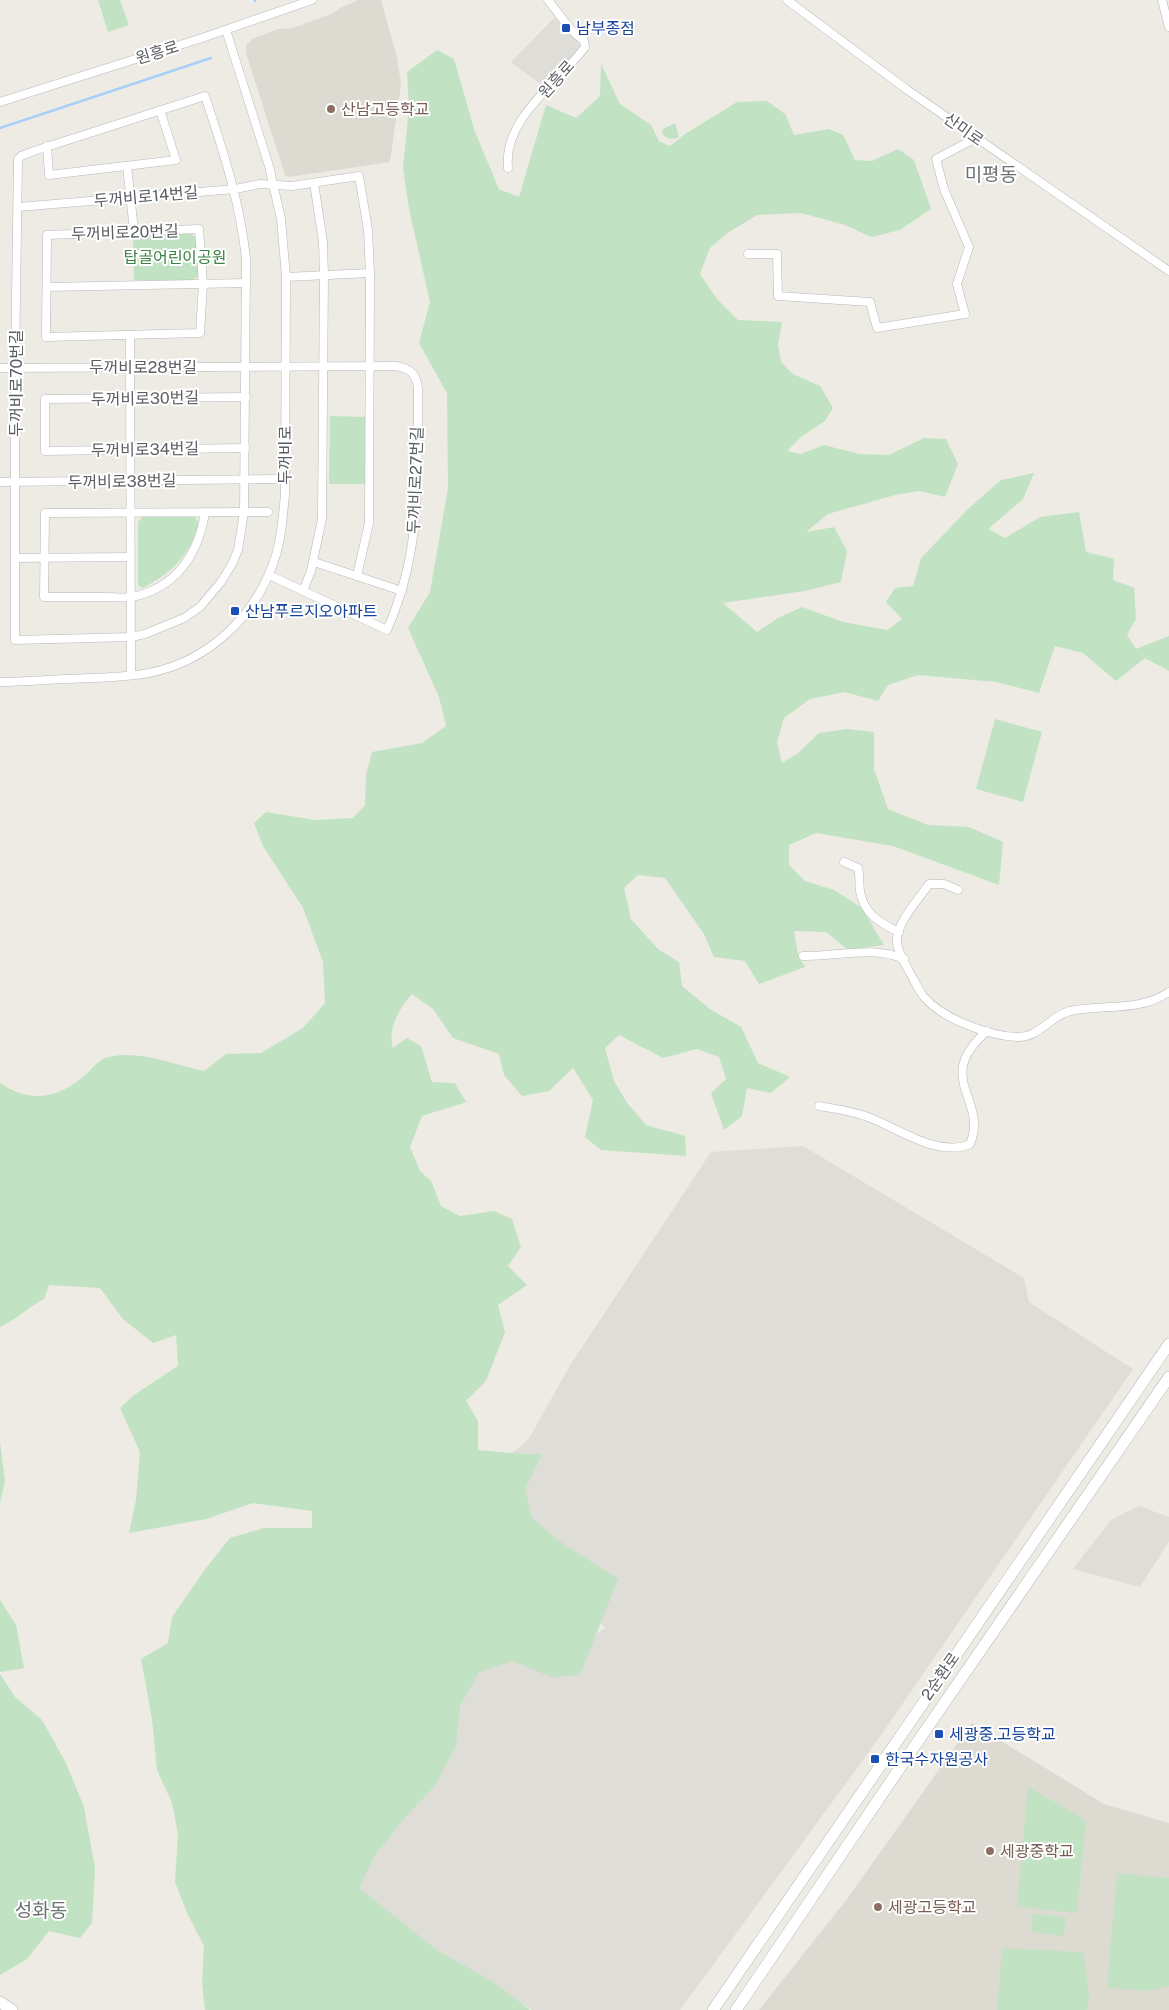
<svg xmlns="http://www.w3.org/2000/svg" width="1169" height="2010" font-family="'Public Sans','Noto Sans KR',sans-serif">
<rect width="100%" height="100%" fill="#edebe3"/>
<g fill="#deddd7">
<path d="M554 18 582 47 546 88 511 62Z"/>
<path d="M803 1146 1024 1278 1029 1302 1133 1369 879 1738 680 2010H533L486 1985 352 1890 440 1728 479 1671 513 1661 552 1660 606 1628 570 1600 511 1529 488 1472 528 1440 571 1364 711 1152Z"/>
<path d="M1139 1506 1169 1517V1541L1140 1587 1073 1569 1111 1520Z"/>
</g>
<g fill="#dcdad1">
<path d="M359 0H381L397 58 401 84 390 162 289 177 285 175 246 53V46L252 39 278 29 293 28 331 14 342 7Z"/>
<path d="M972 1723 1104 1804 1169 1823V2010H759L847 1899Z"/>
</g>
<g fill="#c1e3c3">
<path d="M98 0H120L129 25 108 32Z"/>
<path d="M437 50 454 59 475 132 499 189 519 197 546 105 576 118 600 96 601 64 620 104 651 125 659 141 670 146 685 134 737 102 767 101 785 114 794 135 829 129 843 135 855 160 872 161 898 149 914 160 931 209 900 230 871 237 845 225 801 213 757 215 726 234 710 248 700 274 717 299 738 320 782 322 778 345 781 362 793 374 820 386 833 408 825 421 801 437 787 451 801 454 824 445 859 454 889 455 924 438 946 439 958 464 945 497 919 491 895 495 828 514 806 532 834 527 847 551 841 582 805 591 723 603 757 632 778 618 802 607 843 622 887 630 902 619 886 602 895 588 913 586 921 558 968 509 1001 480 1034 473 1023 499 988 529 1005 538 1040 517 1079 512 1086 552 1114 559 1113 580 1134 588 1136 619 1127 635 1136 649 1169 636V671L1145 658 1116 681 1083 653 1055 646 1039 693 996 682 918 675 888 685 878 701 844 692 810 699 784 718 777 742 782 763 798 753 819 733 847 729 874 732V769L888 809 928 825 969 827 1003 842 999 885 893 846 816 833 789 845V865L805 881 834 890 862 908 884 945 848 950 826 932 794 931 798 955 805 967 759 984 745 961 714 957 704 934 665 878 638 875 624 888 631 919 658 949 679 962 682 986 710 1009 741 1027 758 1063 790 1077 771 1093 747 1088 742 1116 724 1130 711 1093 726 1079 719 1057 697 1049 663 1058 619 1035 605 1048 614 1081 627 1103 646 1125 685 1136 686 1156 601 1150 585 1137 593 1100 573 1068 549 1091 522 1096 504 1075 499 1054 453 1038 433 1009 412 994C400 1007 387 1029 393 1048L407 1038 421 1046 432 1082 455 1083 466 1102 422 1116 410 1147 420 1171 431 1181 441 1206 460 1216 494 1211 512 1219 521 1247 508 1266 527 1285 498 1305 505 1332 486 1381 466 1401 478 1421V1450L522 1454H542L525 1489 532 1518 559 1541 618 1579 580 1675 551 1677 513 1661 479 1672 460 1706 456 1745 435 1786 407 1815 375 1855 359 1888 438 1951 492 1981 530 2010H205L202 1983 204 1946 187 1913 175 1882 178 1834 172 1803 157 1770 152 1719 141 1659 168 1643 172 1617 206 1568 230 1538 264 1528H312V1511L253 1503 206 1519 129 1533 136 1500 140 1452 120 1408 134 1395 178 1366 176 1335 153 1343 123 1319 100 1288 49 1285 44 1299C28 1307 16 1320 0 1327V1083C30 1103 56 1099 83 1077 90 1072 96 1062 103 1059 132 1047 175 1065 204 1071L226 1054 261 1053 303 1028 325 1003 323 962 303 908 263 846 254 823 266 812 315 820 353 818 365 805 366 775 372 752 422 743 446 726 439 697 408 628 430 592 448 488 447 393 419 343 430 302 409 209 403 168 409 107 407 72Z"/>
<path d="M675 123 679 137C672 140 665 139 662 133L663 129Z"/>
<path d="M189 232 198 240 201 275 190 281 134 280 133 235Z"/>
<path d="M330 416 366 417V484H329Z"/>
<path d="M143 516 195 517C201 524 198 530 194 538 183 562 165 577 142 588L138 585V522Z"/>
<path d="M995 719 1042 732 1023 802 976 789Z"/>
<path d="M0 1442 5 1481 0 1503Z"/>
<path d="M0 1600 16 1625 24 1668 0 1672Z"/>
<path d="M0 1674 15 1697 42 1720 66 1763 84 1807 95 1868 92 1923 80 1938 49 1931 27 1959 0 1975Z"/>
<path d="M1028 1787 1086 1820 1077 1913 1017 1907Z"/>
<path d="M1117 1873 1169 1878V1986L1149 1991 1107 1988Z"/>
<path d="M1032 1914 1066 1917 1064 1936 1031 1932Z"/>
<path d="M1002 1948 1083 1952 1089 1995 1087 2010H997Z"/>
</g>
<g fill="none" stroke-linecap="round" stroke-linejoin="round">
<g stroke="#a7d0f9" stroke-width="2.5">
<path d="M255 1V0"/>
<path d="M0 128 211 58"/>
</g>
<defs>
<g id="street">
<path d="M787 0 906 89 1169 271"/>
<path d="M1162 0 1169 27"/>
<path d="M205 96C223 151 240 201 246 259L244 512 238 550 232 564 221 582 200 607 184 618 145 634 131 637 15 640V368L18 159 21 156 34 151Z"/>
<path d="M0 102 202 38 312 0"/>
<path d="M47 146 49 175 176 160 160 110"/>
<path d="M127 166 134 231"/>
<path d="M508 168C503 117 559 83 585 47L584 40C572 35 557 11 548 0"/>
<path d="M18 207 235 189 260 184 292 186 359 176 368 230 370 273 286 277"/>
<path d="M199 229 203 284 200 333 46 337 47 235Z"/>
<path d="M748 254H777L778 296 870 302 877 328 965 314 957 284 969 247 944 189 936 159 976 138"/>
<path d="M47 287 246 283"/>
<path d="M130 335 131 675"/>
<path d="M0 368 396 366C411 369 417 374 418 390 417 476 423 549 387 630L269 575"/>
<path d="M245 448 45 451V399L246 397"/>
<path d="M0 482 285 479"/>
<path d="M205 513C198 555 176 588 132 597 124 598 114 597 105 597 85 597 64 597 44 597L45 513 268 512"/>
<path d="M15 558 130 557"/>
<path d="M314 562 402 591"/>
<path d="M357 576 369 523 370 273"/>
<path d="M303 591 311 571 322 519 324 276 323 242 314 183"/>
<path d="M0 682C22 682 43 680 65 679 93 678 121 678 149 673 210 661 258 614 276 555 282 535 283 515 285 494L286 277 281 219 269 166 226 30"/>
<path d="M844 862 858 868C860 875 859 883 860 891 863 913 881 924 899 932"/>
<path d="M958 890 944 884H929C919 899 895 924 897 943 898 951 905 964 909 971 914 979 918 990 924 997 943 1019 989 1036 1017 1037 1039 1038 1050 1016 1070 1011 1105 1004 1139 1012 1169 992"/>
<path d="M803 956C837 957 872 945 904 959"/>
<path d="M819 1106C836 1109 853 1111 868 1117 898 1128 938 1158 970 1144 989 1099 932 1079 987 1031"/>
</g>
<g id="secondary">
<path d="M0 2002 12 2010"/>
<path d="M713 2010 1169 1344"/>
<path d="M736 2010 912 1750 1169 1377"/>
</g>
</defs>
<use href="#street" stroke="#b5b8bc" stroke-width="9"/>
<use href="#secondary" stroke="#b7b9be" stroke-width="12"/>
<use href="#street" stroke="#fff" stroke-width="8"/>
<use href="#secondary" stroke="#fff" stroke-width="11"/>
</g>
<g fill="#1a4fb4" stroke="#fff" stroke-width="2">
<rect x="561" y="23" width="10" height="10" rx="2.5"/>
<rect x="230" y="606" width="10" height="10" rx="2.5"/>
<rect x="934" y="1729" width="10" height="10" rx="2.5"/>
<rect x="870" y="1754" width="10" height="10" rx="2.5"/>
</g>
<g fill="#8d6e63" stroke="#fff" stroke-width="2">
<circle cx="331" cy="109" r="5"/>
<circle cx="990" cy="1851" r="5"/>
<circle cx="878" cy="1907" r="5"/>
</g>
<g text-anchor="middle" stroke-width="4" stroke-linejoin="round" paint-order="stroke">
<g font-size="16" fill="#164399" stroke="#fff" text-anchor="start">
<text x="576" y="34">남부종점</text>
<text x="245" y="617">산남푸르지오아파트</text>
<text x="949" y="1740">세광중.고등학교</text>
<text x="885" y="1765">한국수자원공사</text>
</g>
<g font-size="16" fill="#5b5e63" stroke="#fff">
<text transform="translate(157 52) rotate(-17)" y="6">원흥로</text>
<text transform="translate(556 79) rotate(-48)" y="6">원흥로</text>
<text transform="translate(964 129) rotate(35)" y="6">산미로</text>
<text transform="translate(146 196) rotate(-5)" y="6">두꺼비로14번길</text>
<text transform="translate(125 232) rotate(-2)" y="6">두꺼비로20번길</text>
<text x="143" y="373">두꺼비로28번길</text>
<text transform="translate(16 383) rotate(-90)" y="6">두꺼비로70번길</text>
<text transform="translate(145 398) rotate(-1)" y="6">두꺼비로30번길</text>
<text transform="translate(145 449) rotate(-1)" y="6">두꺼비로34번길</text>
<text transform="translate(285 455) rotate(-90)" y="6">두꺼비로</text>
<text transform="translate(415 480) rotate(-88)" y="6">두꺼비로27번길</text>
<text transform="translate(122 481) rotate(-1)" y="6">두꺼비로38번길</text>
<text transform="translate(940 1676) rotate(-55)" y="6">2순환로</text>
</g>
<g font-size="16" fill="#785e54" stroke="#fff" text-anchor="start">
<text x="341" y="115">산남고등학교</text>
<text x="1000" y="1857">세광중학교</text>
<text x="888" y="1913">세광고등학교</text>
</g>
<g font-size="16" fill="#3b8243" stroke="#fff">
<text x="175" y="263">탑골어린이공원</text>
</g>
<g font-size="19" fill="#6c7074" stroke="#fff">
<text x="991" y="181">미평동</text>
<text x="41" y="1917">성화동</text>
</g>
</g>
</svg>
